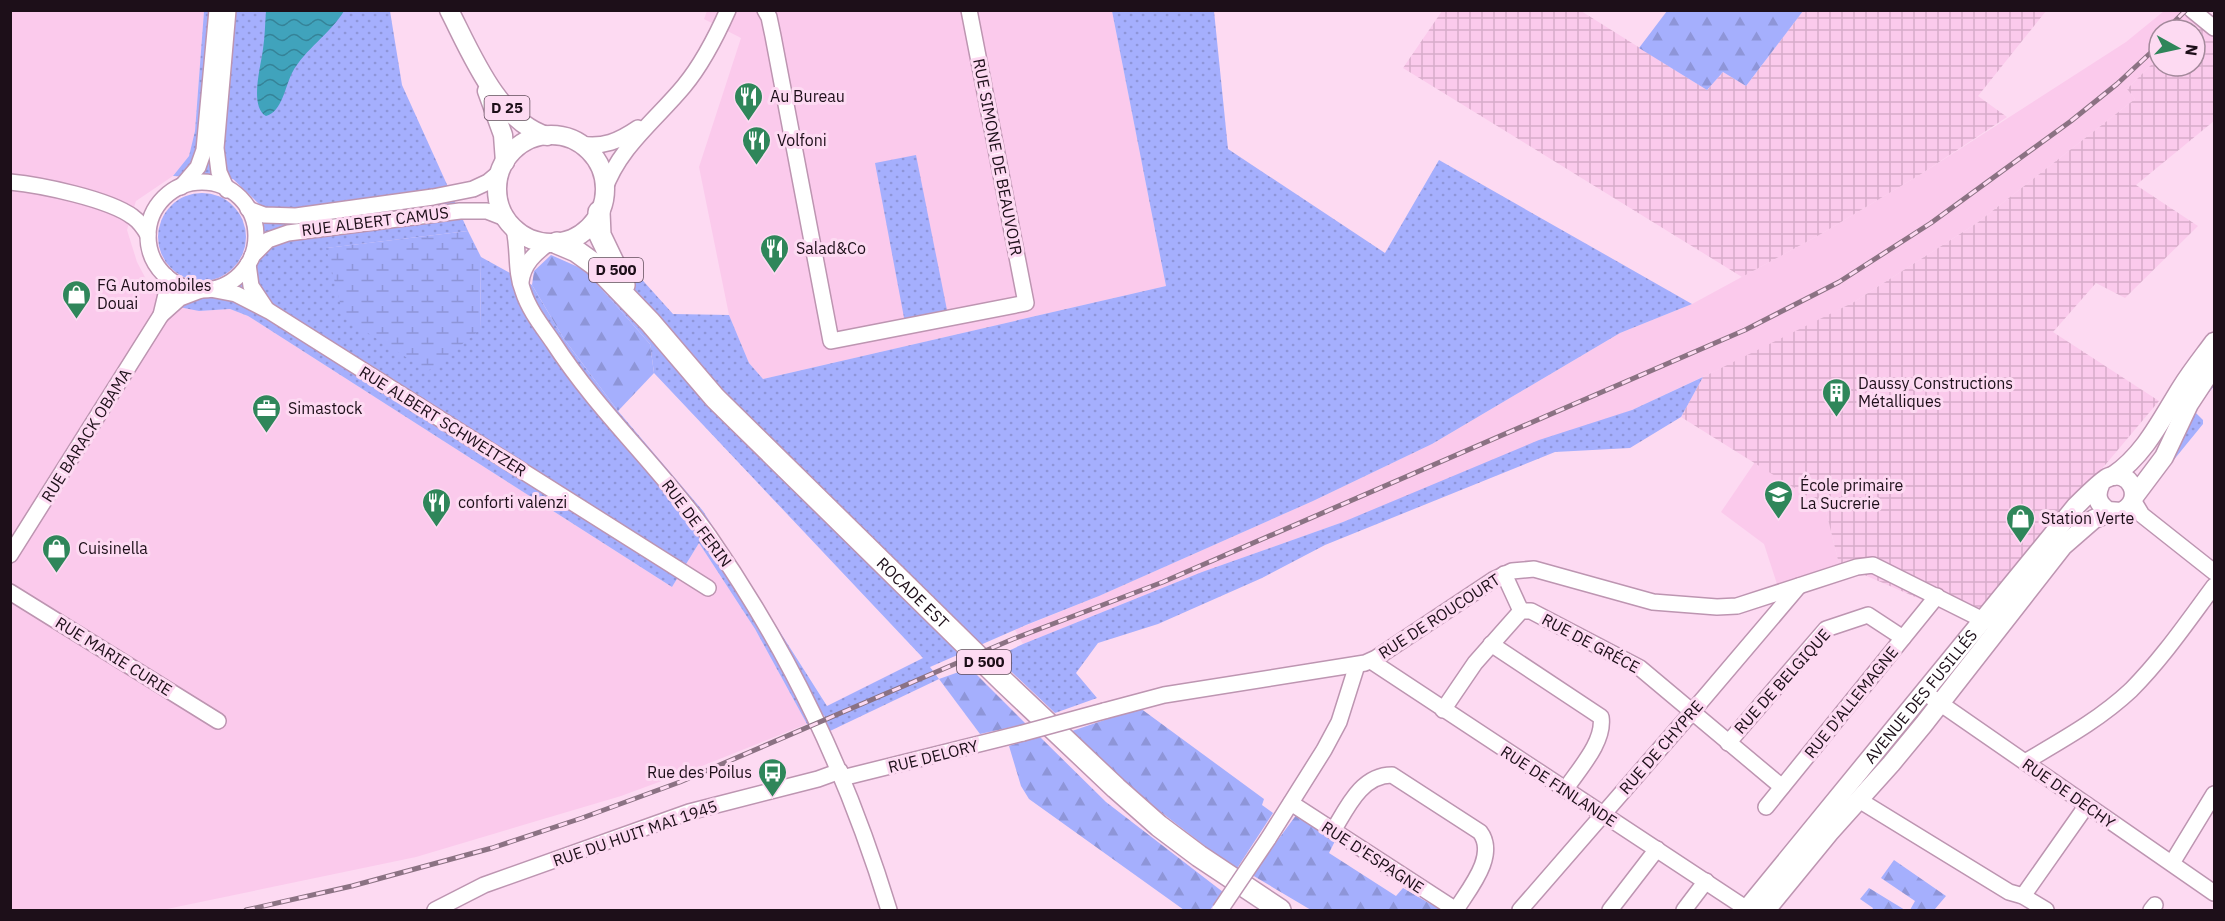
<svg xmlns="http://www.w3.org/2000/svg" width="2225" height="921" font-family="'IBM Plex Sans',sans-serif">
<defs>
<pattern id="industrial-grid" width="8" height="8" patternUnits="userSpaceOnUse" patternTransform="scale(1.5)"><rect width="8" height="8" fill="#fbcaec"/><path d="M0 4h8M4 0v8" fill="none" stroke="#d7acca"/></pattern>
<pattern id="grass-dots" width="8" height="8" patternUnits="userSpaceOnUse" patternTransform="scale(1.5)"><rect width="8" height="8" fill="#a5affd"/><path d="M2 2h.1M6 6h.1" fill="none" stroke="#8e95d8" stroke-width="1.8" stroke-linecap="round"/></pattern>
<pattern id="forest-firs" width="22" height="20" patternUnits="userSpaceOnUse" patternTransform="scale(1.5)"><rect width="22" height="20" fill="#a5affd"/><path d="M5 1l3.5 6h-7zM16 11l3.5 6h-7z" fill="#8e95d8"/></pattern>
<pattern id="wetland-marsh" width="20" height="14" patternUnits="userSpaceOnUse" patternTransform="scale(1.5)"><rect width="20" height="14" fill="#a5affd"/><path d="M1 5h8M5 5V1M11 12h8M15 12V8" fill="none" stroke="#8e95d8"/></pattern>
<pattern id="water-waves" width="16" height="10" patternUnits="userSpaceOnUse" patternTransform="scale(1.5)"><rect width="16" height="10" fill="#40a3bc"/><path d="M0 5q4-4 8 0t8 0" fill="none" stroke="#358398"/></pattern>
</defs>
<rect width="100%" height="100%" fill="#fddaf2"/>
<g fill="#fbcaec">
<path d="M10 11H204L195 131 189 156 173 176 136 201 127 230 137 262 148 283 159 294 199 311 230 309 248 316 672 587 699 543 755 629 807 724 697 768 621 796 416 857 162 910H11Z"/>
<path d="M707 11H1112L1166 286 763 379 749 363 729 315 699 167 741 38 704 19Z"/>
<path d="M2164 11H2181L2196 21 2187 30H2159V57L2127 89 2135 99 1977 223 1854 302 1771 345 1632 410 1343 522 1202 572 1023 644 1015 630 1099 596 1313 501 1432 444 1620 333 1692 304 1821 234 1921 174 2126 42Z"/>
<path d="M1755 462 1825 507 1839 564 1777 584 1764 544 1721 512Z"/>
</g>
<g fill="url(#industrial-grid)">
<path d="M1442 11H1581L1707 90 1723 72 1746 86 1803 11H2046L1978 96 2007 117 1921 174 1821 234 1742 277 1403 68Z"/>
<path d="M2196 21 2214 35V121L2136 185 2198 226 2125 298 2096 283 2053 332 2159 401 1973 622 1839 564 1825 507 1681 417 1703 377 1854 302 1977 223 2135 99 2127 89 2159 57V66H2195V30H2187Z"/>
</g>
<g fill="url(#grass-dots)">
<path d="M204 11H390L402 85 468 231 327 248 480 330 481 257 532 285 564 339 618 411 703 511 827 706 923 658 654 373 650 344 585 270 618 253 673 314 729 315 749 363 763 379 1166 286 1112 11H1214L1228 149 1385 253 1439 160 1692 304 1620 333 1432 444 1313 501 1099 596 1026 625 930 667 939 679 830 731 824 715 807 724 755 629 699 543 672 587 248 316 230 309 199 311 179 307 191 298 225 295 253 271 264 252 259 204 233 179 173 176 189 156 195 131Z"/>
<path d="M916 155 948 315 905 323 875 163Z"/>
<circle cx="202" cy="237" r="44"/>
<path d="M1703 377 1681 417 1630 448 1555 452 1325 545 1262 578 1158 624 1098 643 1076 673 1097 698 1055 713 996 657 1023 644 1202 572 1343 522 1539 440 1632 410Z"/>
<path d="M2214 380V386L2194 411 2203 420V424L2159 478 2186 422Z"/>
</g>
<g fill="url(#forest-firs)">
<path d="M1667 11V10L1803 11 1746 86 1723 72 1707 90 1639 48Z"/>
<path d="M551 255 585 270 650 344 654 373 618 411 564 339 532 285 534 271Z"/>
<path d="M970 668 1026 724 980 734 939 679Z"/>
<path d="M1140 708 1264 799 1262 805 1273 813 1236 870 1157 809 1069 732Z"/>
<path d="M1039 736 1106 802 1223 892 1210 910H1184L1029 799 1021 786 1009 746Z"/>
<path d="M1297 814 1335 841 1329 853 1396 896 1403 888 1441 910H1311L1252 875Z"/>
<path d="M1894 860 1946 896 1935 909 1937 910H1910L1915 901 1881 878Z"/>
<path d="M1869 888 1905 910H1872L1873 908 1860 899Z"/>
</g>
<path fill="url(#wetland-marsh)" d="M468 231 481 257 480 330 428 371 344 318 326 248Z"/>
<path fill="url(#water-waves)" d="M266 11H344C330 34 305 49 292 73 285 87 282 112 266 116 249 106 261 66 263 49 265 36 265 23 266 11Z"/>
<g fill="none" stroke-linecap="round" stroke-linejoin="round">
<defs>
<g id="minor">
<path d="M765 10 769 17 773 36 831 341 1026 303 969 10"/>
<path d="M2192 10 2214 28"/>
<path d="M580 144C603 148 619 141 638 128"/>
<path d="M10 182C41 185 109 199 133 217 140 222 144 228 148 235"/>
<circle cx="202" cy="236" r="54"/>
<path d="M181 187 198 167 204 150 217 10"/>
<path d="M227 190 219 172 216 148 228 10"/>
<path d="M604 191C619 147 656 120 684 86 703 63 716 37 728 10"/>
<path d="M248 209 264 215 296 216 433 197 473 189 488 182 500 172"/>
<path d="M514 229C519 250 515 271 523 291 529 310 542 326 553 342 599 413 660 467 709 536 791 654 847 773 889 910"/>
<path d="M252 256 268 240 288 233 460 211H487L505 218"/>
<path d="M248 264 251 286 265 307"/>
<path d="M521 282C523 264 535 253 549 243"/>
<path d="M210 289 236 294 269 311 708 588"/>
<path d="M161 315 180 298 201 290"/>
<path d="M2133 500 2142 515 2214 572"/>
<path d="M10 555 161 315 167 290 166 276"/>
<path d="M1504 574 1521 611"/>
<path d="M10 592 218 721"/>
<path d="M1491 644 1601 717C1605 742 1578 770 1565 790"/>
<path d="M1371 661 1747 909"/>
<path d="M1931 697 2214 893"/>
<path d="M1443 710 1475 663 1521 611H1531L1640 668 1782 787"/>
<path d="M1104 711 1164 695 1365 663 1376 658 1493 580 1512 571 1534 569 1653 602 1717 607 1737 606 1857 567 1873 565 1983 620 1994 622"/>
<path d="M1728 743 1826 629 1868 615 1903 638"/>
<path d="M2025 762C2062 740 2099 720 2131 690 2162 659 2188 621 2214 586"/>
<path d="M842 778 1023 733"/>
<path d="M1859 800 2009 892 2023 896 2046 910"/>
<path d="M1291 803 1456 910C1468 890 1498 856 1480 832L1392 775C1361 775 1347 808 1333 831"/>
<path d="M1766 807 1937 596"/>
<path d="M1268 839 1324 750 1339 722 1357 665"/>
<path d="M2172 863 2214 794"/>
<path d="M2023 896 2087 805"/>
<path d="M435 910 484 885 689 812 818 779 840 771"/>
<path d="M1520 910 1692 712 1799 586"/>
<path d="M1610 910 1657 849"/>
<path d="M1684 910 1706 881"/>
<path d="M2151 910 2155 905"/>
</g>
<g id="major">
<path d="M449 10C471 53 498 121 547 136"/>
<path d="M487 91 503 135 505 162"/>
<circle cx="551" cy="189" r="54"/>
<path d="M2113 476C2145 454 2161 420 2181 388 2191 372 2203 357 2214 342"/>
<path d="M2134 497 2164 457 2189 404 2214 366"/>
<path id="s1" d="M1746 910 2076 506C2082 500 2102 480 2107 478 2129 466 2147 500 2121 512L2108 511C2098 504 2095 496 2100 485"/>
<path d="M1766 910 1829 833 1891 764 1924 724 2063 546 2094 519 2113 512"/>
</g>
<g id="highway">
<path d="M599 212 600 235 624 285"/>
<path id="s2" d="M557 243 576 251 594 264 650 322 715 398 1004 682 1116 788 1159 826 1199 856 1280 910"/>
</g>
</defs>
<use href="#minor" stroke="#bd95b1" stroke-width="18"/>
<use href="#major" stroke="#bd95b1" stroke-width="21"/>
<use href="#highway" stroke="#bd95b1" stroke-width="24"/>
<use href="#minor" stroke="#fff" stroke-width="15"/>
<use href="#major" stroke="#fff" stroke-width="18"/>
<use href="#highway" stroke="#fff" stroke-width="21"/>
<defs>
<g id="rail">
<path d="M2166 30 2186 10"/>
<path d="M246 910 352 886 492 848 582 818 680 782 1013 639 1163 582 1745 330 1839 282 1931 223 2071 121 2117 84 2159 45"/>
</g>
</defs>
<use href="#rail" stroke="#8b7283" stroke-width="5"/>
<use href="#rail" stroke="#fddaf2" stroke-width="3" stroke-dasharray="9" stroke-linecap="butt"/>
<defs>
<g id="minor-bridge">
<path d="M1023 733 1104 711"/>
<path d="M1220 910 1268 839"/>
</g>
</defs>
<use href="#minor-bridge" stroke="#bd95b1" stroke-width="18" stroke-linecap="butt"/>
<use href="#minor-bridge" stroke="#fff" stroke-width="15"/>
</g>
<defs>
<symbol id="restaurant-pin" viewBox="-11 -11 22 30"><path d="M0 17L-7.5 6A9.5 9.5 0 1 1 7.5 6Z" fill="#2f865a" stroke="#fddaf2"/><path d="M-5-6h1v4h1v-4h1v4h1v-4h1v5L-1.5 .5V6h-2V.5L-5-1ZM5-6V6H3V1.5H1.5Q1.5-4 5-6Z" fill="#fff"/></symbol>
<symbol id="shop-pin" viewBox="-11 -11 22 30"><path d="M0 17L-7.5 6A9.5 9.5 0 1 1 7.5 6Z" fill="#2f865a" stroke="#fddaf2"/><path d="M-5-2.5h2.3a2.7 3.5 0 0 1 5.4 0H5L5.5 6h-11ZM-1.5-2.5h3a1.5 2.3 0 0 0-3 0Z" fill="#fff"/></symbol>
<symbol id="building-pin" viewBox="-11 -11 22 30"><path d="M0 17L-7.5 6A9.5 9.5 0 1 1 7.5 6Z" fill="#2f865a" stroke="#fddaf2"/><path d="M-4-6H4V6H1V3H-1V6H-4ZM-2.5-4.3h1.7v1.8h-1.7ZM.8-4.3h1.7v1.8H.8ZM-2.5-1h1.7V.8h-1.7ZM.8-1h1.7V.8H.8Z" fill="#fff"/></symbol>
<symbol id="office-pin" viewBox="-11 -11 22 30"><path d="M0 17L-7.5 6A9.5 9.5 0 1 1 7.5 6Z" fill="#2f865a" stroke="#fddaf2"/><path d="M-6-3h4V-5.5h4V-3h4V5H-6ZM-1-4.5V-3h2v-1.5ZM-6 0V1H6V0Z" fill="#fff"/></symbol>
<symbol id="school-pin" viewBox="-11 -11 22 30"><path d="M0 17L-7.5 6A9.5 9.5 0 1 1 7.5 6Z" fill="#2f865a" stroke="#fddaf2"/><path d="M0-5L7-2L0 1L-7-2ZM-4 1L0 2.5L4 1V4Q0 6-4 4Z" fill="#fff"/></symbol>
<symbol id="bus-pin" viewBox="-11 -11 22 30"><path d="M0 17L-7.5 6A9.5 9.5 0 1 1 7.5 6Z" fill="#2f865a" stroke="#fddaf2"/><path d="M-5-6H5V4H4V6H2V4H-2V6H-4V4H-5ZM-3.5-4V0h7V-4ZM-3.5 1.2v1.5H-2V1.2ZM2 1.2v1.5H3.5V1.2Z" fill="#fff"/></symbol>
</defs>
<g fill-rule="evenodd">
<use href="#restaurant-pin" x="732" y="80" width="33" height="45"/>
<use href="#restaurant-pin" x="740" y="124" width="33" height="45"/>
<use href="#restaurant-pin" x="758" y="232" width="33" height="45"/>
<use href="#shop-pin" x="60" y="278" width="33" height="45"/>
<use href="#building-pin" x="1820" y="376" width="33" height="45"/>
<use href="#office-pin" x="250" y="392" width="33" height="45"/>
<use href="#school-pin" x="1762" y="478" width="33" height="45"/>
<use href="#restaurant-pin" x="420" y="486" width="33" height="45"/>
<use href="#shop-pin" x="2004" y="502" width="33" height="45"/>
<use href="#shop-pin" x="40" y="532" width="33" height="45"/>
<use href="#bus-pin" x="756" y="756" width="33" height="45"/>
</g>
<g text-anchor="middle" stroke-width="6" stroke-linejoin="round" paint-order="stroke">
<g fill="#fddaf2" stroke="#604c5a" stroke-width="1.5">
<rect x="484.5" y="96" width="45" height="24" rx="4.5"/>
<rect x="589" y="258" width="54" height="24" rx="4.5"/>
<rect x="957" y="650" width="54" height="24" rx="4.5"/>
</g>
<g font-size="15" font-weight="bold" fill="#1d0f19">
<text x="507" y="113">D 25</text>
<text x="616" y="275">D 500</text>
<text x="984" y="667">D 500</text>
</g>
<g font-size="16" fill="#1d0f19" stroke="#fddaf2" text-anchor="start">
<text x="770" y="102">Au Bureau</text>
<text x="777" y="146">Volfoni</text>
<text x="796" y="254">Salad&amp;Co</text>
<text x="97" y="291">FG Automobiles<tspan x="97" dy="18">Douai</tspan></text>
<text x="1858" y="389">Daussy Constructions<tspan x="1858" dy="18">Métalliques</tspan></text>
<text x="288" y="414">Simastock</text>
<text x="1800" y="491">École primaire<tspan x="1800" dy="18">La Sucrerie</tspan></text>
<text x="458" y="508">conforti valenzi</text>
<text x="2041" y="524">Station Verte</text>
<text x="78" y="554">Cuisinella</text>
<text x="752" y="778" text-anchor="end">Rue des Poilus</text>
</g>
<g font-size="16" fill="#1d0f19" stroke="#fddaf2">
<text transform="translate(998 157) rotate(79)" y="6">RUE SIMONE DE BEAUVOIR</text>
<text transform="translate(375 221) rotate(-7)" y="6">RUE ALBERT CAMUS</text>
<text transform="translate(443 421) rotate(32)" y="6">RUE ALBERT SCHWEITZER</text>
<text transform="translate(86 435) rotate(-58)" y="6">RUE BARACK OBAMA</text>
<text transform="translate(697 523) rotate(53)" y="6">RUE DE FERIN</text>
<text dy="6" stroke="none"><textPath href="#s2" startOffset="501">ROCADE EST</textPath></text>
<text transform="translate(1439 616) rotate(-33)" y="6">RUE DE ROUCOURT</text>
<text transform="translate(1591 643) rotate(28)" y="6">RUE DE GRÉCE</text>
<text transform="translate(114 656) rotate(32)" y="6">RUE MARIE CURIE</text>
<text transform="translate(1782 681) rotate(-48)" y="6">RUE DE BELGIQUE</text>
<text dy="6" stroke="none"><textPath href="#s1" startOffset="276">AVENUE DES FUSILLÉS</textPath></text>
<text transform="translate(1851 702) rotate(-51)" y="6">RUE D'ALLEMAGNE</text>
<text transform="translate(1661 747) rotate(-49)" y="6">RUE DE CHYPRE</text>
<text transform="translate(933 756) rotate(-14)" y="6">RUE DELORY</text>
<text transform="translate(1559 786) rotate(33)" y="6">RUE DE FINLANDE</text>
<text transform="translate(2069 793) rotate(35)" y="6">RUE DE DECHY</text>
<text transform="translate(635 833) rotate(-19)" y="6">RUE DU HUIT MAI 1945</text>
<text transform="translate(1373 857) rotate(33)" y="6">RUE D'ESPAGNE</text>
</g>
</g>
<rect width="2225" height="921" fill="none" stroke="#1d0f19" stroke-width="24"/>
<g transform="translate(2177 48) rotate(98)"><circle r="28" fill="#fddaf2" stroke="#a3899b" stroke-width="1.5"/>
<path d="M0-4.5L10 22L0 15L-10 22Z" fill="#2f865a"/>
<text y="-9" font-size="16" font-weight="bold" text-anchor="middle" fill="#1d0f19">N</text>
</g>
</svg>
